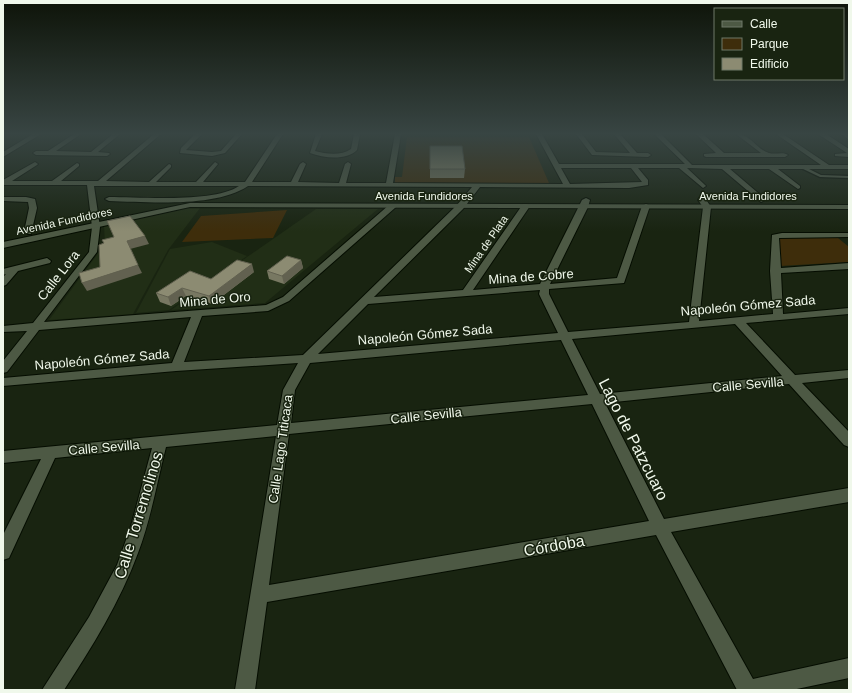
<svg xmlns="http://www.w3.org/2000/svg" width="852" height="693" font-family="Arial,sans-serif">
<rect width="100%" height="100%" fill="#192411"/>
<g fill="#212e16">
<path d="M191 207 200 208 168 250 133 314 49 320 105 244 104 226Z"/>
<path d="M316 209H378L265 303 171 310Z"/>
<path d="M212 242 247 256 169 310 136 313 170 249Z"/>
</g>
<g fill="#3e2d0b">
<path d="M407 137H529L549 183H395V177H402Z"/>
<path d="M287 210 273 238 182 242 201 216Z"/>
<path d="M776 237 838 238 849 247V262L780 266Z"/>
</g>
<g fill="none" stroke-linecap="round" stroke-linejoin="round">
<defs>
<path id="lane" d="M801 166H803L821 175 849 176V178L820 177 801 168Z"/>
<g id="street">
<path d="M33 134H41L3 157V152Z"/>
<path d="M74 134H81L56 151 91 152 113 134H120L98 152 109 153 110 154 107 156 36 155 33 153 36 151H48Z"/>
<path d="M154 134H161L106 181 149 182 169 164 171 165V167L156 182H196L215 162 218 164 203 182H245L277 134H283L252 182H291L300 164 303 162 306 164 298 182 339 183 345 164 348 162 351 164 346 183H386L395 134H401L393 183 563 184 536 134H542L559 164H685L654 134H661L692 165H821L776 134H783L829 165H849V169H778L800 186V188L798 189 769 169H730L764 198 765 200 761 202 722 169 687 168 705 185 706 186 703 188 679 168H638L648 180V185L629 188 480 187 463 209 374 297 463 290 523 204H526L530 206 473 290 540 284 582 200 586 198 590 200 588 207 550 284 617 278 642 206 646 204 650 206 624 283 549 289V294L568 332 689 322 703 207 698 200 699 198H705L711 207 699 321 773 314 770 271 772 235 782 233H849V237L779 238 781 268 849 263V269L781 273 783 314 849 308V314L746 323 795 375 849 370V378L802 383 849 432V447L844 445 789 384 605 403 664 519 849 488V502L671 532 753 679 849 658V678L792 690H737L656 535 267 602 255 690H235L276 436 166 447C157 482 151 519 138 553 120 602 92 647 64 690H42L89 617 117 565 131 526 152 448 55 458 9 558 3 560V535L41 459 3 463V451L277 425 283 390 298 363 176 371 3 386V378L172 363 191 317 39 330 7 372 3 373V361L27 331 3 332V326L33 323 89 252 92 227 87 185H3V180L35 162 38 164 37 165 12 181H52L77 163 79 164V166L61 181H98ZM561 168H631L642 182 570 184ZM94 186H239C214 203 140 197 109 197L105 199 109 201C147 202 216 208 248 186L472 187 457 205 303 355 184 362 202 316 268 311 289 301 396 207 389 205 283 297 266 305 44 322 97 252 100 227ZM540 290 539 294 558 333 318 354 368 304ZM735 324 782 376 600 394 572 339ZM561 340 588 395 291 423 295 390 310 363ZM592 404 649 521 269 585 289 434Z"/>
<path d="M195 134H202L186 150 212 152 221 151 236 134H242L225 153 212 156 180 153 181 148Z"/>
<path d="M316 134H322L315 151C326 154 341 156 351 149L354 134H360L357 150C346 161 324 158 310 153Z"/>
<path d="M576 134H582L596 152 630 153 614 134H620L637 153H648L651 155 648 157 592 155Z"/>
<path d="M696 134H703L724 153H761L736 134C751 134 757 150 769 153 776 155 783 151 788 155L785 157H706L704 156V154L716 153Z"/>
<path d="M818 134H826L849 149V157L835 156V154L847 153Z"/>
<path d="M3 197H26L35 199 37 208 31 234H28L24 232 29 208 28 202 3 201Z"/>
<path d="M47 258 51 261 50 263 18 271 6 285 3 286V277L6 274 3 275V269Z"/>
</g>
<g id="secondary">
<path d="M842 134H849V140Z"/>
<path d="M190 203 849 205V209L190 207 3 248V242Z"/>
</g>
</defs>
<use href="#lane" stroke="#050d01" stroke-width="2.5"/>
<use href="#street" stroke="#050d01" stroke-width="2"/>
<use href="#secondary" stroke="#050d01" stroke-width="2"/>
<use href="#lane" fill="#4d5944" fill-rule="evenodd"/>
<use href="#street" fill="#4d5944" fill-rule="evenodd"/>
<use href="#secondary" fill="#4d5944" fill-rule="evenodd"/>
</g>
<g fill="#787862">
<path d="M430 146 465 169 464 178H430Z"/>
<path d="M301 260 303 268 284 284 269 279 267 271Z"/>
<path d="M254 272 212 304 186 296 171 306 160 302 156 293 211 279Z"/>
</g>
<g fill="#626150">
<path d="M145 236 149 244 130 249 127 241Z"/>
<path d="M301 260 303 268 284 284 282 276Z"/>
<path d="M252 264 254 272 212 304 209 296Z"/>
<path d="M138 265 142 273 87 291 82 283Z"/>
<path d="M182 288 186 296 171 306 168 297Z"/>
</g>
<g fill="#8c8b72" stroke="#626150">
<path d="M430 146H462L465 169H430Z"/>
<path d="M130 216 145 236 127 241 138 265 82 283 79 273 100 267 99 245 104 243 102 240 114 237 107 221Z"/>
<path d="M287 256 301 260 282 276 267 271Z"/>
<path d="M237 260 252 264 209 296 182 288 168 297 156 293 190 271 211 279Z"/>
</g>
<linearGradient id="sky" x2="0" y2="1"><stop stop-color="#0e1409"/><stop offset="0.58" stop-color="#384543"/><stop offset="1" stop-color="#384543" stop-opacity="0"/></linearGradient>
<rect width="852" height="231" fill="url(#sky)"/>
<g text-anchor="middle" stroke-width="3" stroke-linejoin="round" paint-order="stroke">
<g font-size="11" fill="#f0f8eb" stroke="#192411">
<text x="424" y="200">Avenida Fundidores</text>
<text x="748" y="200">Avenida Fundidores</text>
<text transform="translate(64 221) rotate(-12)" y="4">Avenida Fundidores</text>
<text transform="translate(486 244) rotate(-55)" y="4">Mina de Plata</text>
</g>
<g font-size="13" fill="#f0f8eb" stroke="#192411">
<text transform="translate(58 275) rotate(-52)" y="5">Calle Lora</text>
<text transform="translate(531 276) rotate(-4)" y="5">Mina de Cobre</text>
<text transform="translate(215 299) rotate(-5)" y="5">Mina de Oro</text>
<text transform="translate(748 305) rotate(-5)" y="5">Napoleón Gómez Sada</text>
<text transform="translate(425 334) rotate(-5)" y="5">Napoleón Gómez Sada</text>
<text transform="translate(102 359) rotate(-5)" y="5">Napoleón Gómez Sada</text>
<text transform="translate(748 384) rotate(-5)" y="5">Calle Sevilla</text>
<text transform="translate(426 415) rotate(-6)" y="5">Calle Sevilla</text>
<text transform="translate(104 447) rotate(-5)" y="5">Calle Sevilla</text>
<text transform="translate(280 449) rotate(-82)" y="5">Calle Lago Titicaca</text>
</g>
<g font-size="16" fill="#f0f8eb" stroke="#192411">
<text transform="translate(634 439) rotate(63)" y="6">Lago de Patzcuaro</text>
<text transform="translate(138 515) rotate(-73)" y="6">Calle Torremolinos</text>
<text transform="translate(554 545) rotate(-10)" y="6">Córdoba</text>
</g>
</g>
<rect width="852" height="693" fill="none" stroke="#f0f8eb" stroke-width="8"/>
<rect x="714" y="8" width="130" height="72" fill="#192411" stroke="#6f7968"/>
<rect x="722" y="21" width="20" height="6" fill="#4d5944" stroke="#6f7968"/>
<text x="750" y="28" font-size="12" fill="#f0f8eb">Calle</text>
<rect x="722" y="38" width="20" height="12" fill="#3e2d0b" stroke="#6f7968"/>
<text x="750" y="48" font-size="12" fill="#f0f8eb">Parque</text>
<rect x="722" y="58" width="20" height="12" fill="#8c8b72" stroke="#6f7968"/>
<text x="750" y="68" font-size="12" fill="#f0f8eb">Edificio</text>
</svg>
